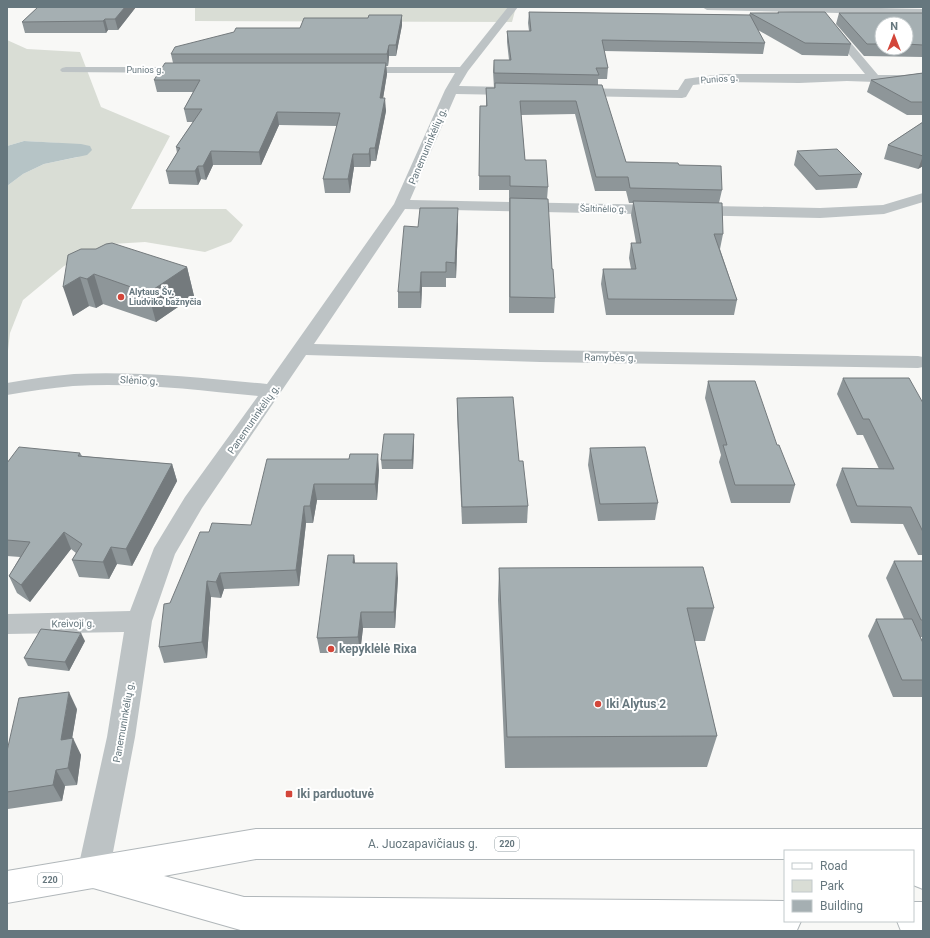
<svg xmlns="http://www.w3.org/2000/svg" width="930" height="938" font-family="Roboto,sans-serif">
<rect width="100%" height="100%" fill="#f8f8f6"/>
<g fill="#d9ddd5">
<path d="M195 7H516L512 22 195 21Z"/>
<path d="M7 40 27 49 80 52 101 107 170 136 131 209H226L243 225 231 242 205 252 145 242 112 244 64 266 23 300 10 333 7 359V186L23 174 44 164 78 157 59 143 24 141 7 146Z"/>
</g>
<path fill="#b6c4c6" d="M24 141 81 144 90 146 92 150 87 155 44 164 23 174 7 186V146Z"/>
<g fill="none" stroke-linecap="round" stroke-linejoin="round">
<defs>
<g id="primary">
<path d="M256 829H923V889L913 885V851H785V859H256L164 876 244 897 785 901V921H801L797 930 794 931H244L93 888 7 903V871Z"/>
<path d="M913 902H923V931H901L897 921H913Z"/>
</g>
</defs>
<use href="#primary" stroke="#b1b7ba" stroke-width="2"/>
<g fill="#bdc3c5" fill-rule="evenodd">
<path d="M508 7H518L468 71 459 86 515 87 519 88 521 91 519 94 515 95 456 94 410 200 820 208 883 205 923 193V202L884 214 820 218 405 209 314 344 540 350 918 356 923 357V367L918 368 540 362 306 355 202 508 175 554 152 621 135 737 109 873 104 884 93 889 82 884 77 873 107 737 124 632 7 634V614L130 611 154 548 185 497 258 396C197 390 135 382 73 386 51 388 29 391 7 395V383C29 379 51 376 74 374 138 371 203 378 267 384L394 204 445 90 455 73H356L352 72 350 70 352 68 356 67H460Z"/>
<path d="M702 7H838L923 9V15L707 10Z"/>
<path d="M830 22 834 23 878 75H904L923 73V81L904 83 847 81 799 83 721 82 693 85 686 97 682 98 576 96 572 95 570 92 572 89 576 88 678 90 685 79 721 74H865L825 25Z"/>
<path d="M66 67H191L195 68 197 70 195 72 191 73 62 72 60 70 62 68Z"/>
</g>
<use href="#primary" fill="#fff" fill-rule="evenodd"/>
</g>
<g fill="#8e9699" fill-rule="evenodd">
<path d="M38 7H136L118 30H108L106 33H25L22 22Z"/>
<path d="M529 12 749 15 750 13H777L778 12 851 44 848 56 802 55 758 30 765 43 763 54 604 51 608 68 607 79H598V85L626 162 679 165 722 190 719 203 723 234 720 249 737 300 734 315H606L601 284 603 269H631L629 258 631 243H636L631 215 633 203H629L626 191H595L575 114 521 115 525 160 548 187 547 199 552 269 555 298 554 313H509V190H479L480 106H486V88H494L493 71 494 60H509L507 42V31H529L528 23Z"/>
<path d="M839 13H923V57L864 56 836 24ZM882 24H906V48H882Z"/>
<path d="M402 15V25L396 56H389L388 66H386L387 74 383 98 386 111 376 161H371L370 167H354L350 193H325L323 179 337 126 279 125 261 165H213L206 180 201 179 198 185 169 184 166 171 177 153 176 147 193 122H187L184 109 193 92H157L154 80 173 63 171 54 300 28 368 18Z"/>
<path d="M923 73V115H907L867 92 871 80Z"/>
<path d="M923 122V166L918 169 884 159 888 145Z"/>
<path d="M797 151 862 174 857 188 816 190 794 165Z"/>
<path d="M458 223 456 278H446V287H422L421 308H398V292L418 227Z"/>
<path d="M68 255 187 267 194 296 156 322 103 304 96 308 89 306 73 316Z"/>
<path d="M843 378 923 403V555H918L903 524 851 523 836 485 842 468 879 469 863 435H857L837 394Z"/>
<path d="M708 381 777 445 795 485 790 503H731L719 462 721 455 705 398Z"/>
<path d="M457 398 519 461 528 506 527 523 462 524 457 414Z"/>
<path d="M414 434V442L413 469H382L381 460Z"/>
<path d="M590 448 658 503 655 520 598 521 588 465Z"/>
<path d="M80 453 82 456 172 464 177 481 132 566 117 564 109 579 79 577 72 560 76 553 71 549 30 602 17 593 9 576 20 557 7 556V463Z"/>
<path d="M349 459 379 470 377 500H317L313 523H306L299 586 224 589 221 598 211 597 207 658 164 663 159 647 170 603 209 532 251 525Z"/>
<path d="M354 555 355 563 398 578 395 628H363L360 653H320L317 638Z"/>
<path d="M894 561H923V637H920L923 643V697H893L868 636 876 619H904L886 578Z"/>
<path d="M499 568 714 608 705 641H694L717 736 707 767 505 768 498 600Z"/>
<path d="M85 641 69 671 28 666 24 658Z"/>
<path d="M77 709 72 738 81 755 77 785 65 786 62 801 8 809 7 807V751Z"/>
</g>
<g fill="#747a7d">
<path d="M125 7H136L118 30 115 19Z"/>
<path d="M402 15V25L396 56V45Z"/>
<path d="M105 19 108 30 106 33 103 21Z"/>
<path d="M389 45V56L388 66 387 54Z"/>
<path d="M386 63 387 74 381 111 380 98Z"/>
<path d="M385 98 386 111 376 161 375 148Z"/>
<path d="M277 112 279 125 261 165 259 152Z"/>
<path d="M370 148 371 161 370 167 369 154Z"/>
<path d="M211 151 213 165 206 180 203 166Z"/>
<path d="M353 154 354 167 350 193 348 179Z"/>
<path d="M923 156V166L918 169Z"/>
<path d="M198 166 201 179 198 185 195 171Z"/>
<path d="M458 208V223L456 278 455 263Z"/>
<path d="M187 267 194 296 156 322 148 293Z"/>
<path d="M421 272 422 287 421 308 420 292Z"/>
<path d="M94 274 103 304 96 308 87 279Z"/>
<path d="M80 277 89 306 73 316 63 287Z"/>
<path d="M414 434V442L413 469 412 460Z"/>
<path d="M378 454 379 470 377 500 375 484Z"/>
<path d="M172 464 177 481 132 566 126 549Z"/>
<path d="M314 484 317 500 313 523 310 506Z"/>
<path d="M304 506 306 523 299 586 296 570Z"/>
<path d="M64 532 71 549 30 602 21 585Z"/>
<path d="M111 547 117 564 109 579 103 562Z"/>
<path d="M354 555 356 571 353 563Z"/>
<path d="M397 563 398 578 395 628 394 612Z"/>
<path d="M220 573 224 589 221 598 216 582Z"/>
<path d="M207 581 211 597 207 658 202 642Z"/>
<path d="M361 612 363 628 360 653 358 637Z"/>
<path d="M81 633 85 641 69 671 65 662Z"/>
<path d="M69 692 77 709 69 757 61 740Z"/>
<path d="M73 738 81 755 77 785 68 768Z"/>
<path d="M56 770 65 786 62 801 53 785Z"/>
</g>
<g fill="#a5afb2" stroke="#747a7d">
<path d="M38 7H125L115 19H105L103 21 22 22Z"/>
<path d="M529 12 750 15 765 43 602 40 608 68H596L599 75 494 73V60H511L507 31H531Z"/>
<path d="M778 12H825L851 44 805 43 750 13H779Z"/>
<path d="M839 13H923V45L906 44V24H882V44H867Z"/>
<path d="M369 15H402L396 45H389L387 54H171L175 47 234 32 236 28H300L304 18H368Z"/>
<path d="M165 63H386L380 98H385L375 148H370L369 154H353L348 179H323L340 113 277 112 259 152 211 151 203 166H198L195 171H166L180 148 176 147 202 109H184L200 80H154Z"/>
<path d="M923 73V102H911L871 80Z"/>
<path d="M495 83 602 85 626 162 678 163 679 165 721 166 722 190 630 188 628 177H596L576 101H520L525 160H546L548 187 510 186V176H479L480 106H487L486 88H495Z"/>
<path d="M923 122V156L888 145Z"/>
<path d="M837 149 862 174 819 176 797 151Z"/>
<path d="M510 198 548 199 552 269H553L555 298 510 297Z"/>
<path d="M633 201 722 203 723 234H714L737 300 608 299 603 269H636L631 243H641Z"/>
<path d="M420 208H458L455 263 446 262V272H421L420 292H398L404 226 418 227Z"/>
<path d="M112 243 187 267 148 293 94 274 87 279 80 277 63 287 68 255 81 249H96L106 244Z"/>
<path d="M843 378H909L923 403V532L911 507 857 506 842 468 894 469 869 419H863Z"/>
<path d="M708 381H755L777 445H779L795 485H735L723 445H727Z"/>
<path d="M513 397 519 461H523L528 506 462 507 457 398Z"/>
<path d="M384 434H414L412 460H381Z"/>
<path d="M19 447 80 453 78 456 172 464 126 549 111 547 103 562 72 560 82 544 64 532 21 585 9 576 30 542 7 540V463Z"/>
<path d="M645 447 658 503 600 504 590 448Z"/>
<path d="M350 454H378L375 484H314L310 506H304L296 570 220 573 216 582 207 581 202 642 159 647 164 604 170 603 200 532H209L212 523 251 525 267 459H349Z"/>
<path d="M328 555H354L353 563H397L394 612H361L358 637 317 638Z"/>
<path d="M894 561H923V620H921Z"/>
<path d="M703 567 714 608H687L717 736 507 737 499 568Z"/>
<path d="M876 619H912L923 643V680H902Z"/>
<path d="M41 629 81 633 65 662 24 658Z"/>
<path d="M69 692 61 740 73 738 68 768 56 770 53 785 7 792V751L19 698Z"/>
</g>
<g fill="#d3463a" stroke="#fff" stroke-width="1.5">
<circle cx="121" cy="297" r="4"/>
<circle cx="331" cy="649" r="4"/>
<circle cx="598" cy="704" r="4"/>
<rect x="285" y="790" width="8" height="8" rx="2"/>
</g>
<g text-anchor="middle" stroke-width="4" stroke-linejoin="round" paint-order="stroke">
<g font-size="9" fill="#66777e" stroke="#fff">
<text x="145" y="73">Punios g.</text>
<text transform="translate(719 79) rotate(-4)" y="3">Punios g.</text>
<text transform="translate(603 209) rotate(1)" y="3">Šaltinėlio g.</text>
</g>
<g font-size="9" font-weight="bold" fill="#66777e" stroke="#fff" text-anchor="start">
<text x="129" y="295">Alytaus Šv.<tspan x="129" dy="10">Liudviko bažnyčia</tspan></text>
</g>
<g fill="#fff" stroke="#94a0a5" stroke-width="1">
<rect x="495" y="837" width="24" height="14" rx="3"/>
<rect x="38" y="873" width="24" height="14" rx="3"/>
</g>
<g font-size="9" font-weight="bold" fill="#66777e">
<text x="507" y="847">220</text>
<text x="50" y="883">220</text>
</g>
<g font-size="10" fill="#66777e" stroke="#fff">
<text transform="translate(427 146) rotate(-67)" y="4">Panemuninkėlių g.</text>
<text transform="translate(610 357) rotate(1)" y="4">Ramybės g.</text>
<text transform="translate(139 380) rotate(3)" y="4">Slėnio g.</text>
<text transform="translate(253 419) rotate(-55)" y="4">Panemuninkėlių g.</text>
<text transform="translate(73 623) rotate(-1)" y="4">Kreivoji g.</text>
<text transform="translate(123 722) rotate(-80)" y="4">Panemuninkėlių g.</text>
</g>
<g font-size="12" font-weight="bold" fill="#66777e" stroke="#fff" text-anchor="start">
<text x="339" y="653">kepyklėlė Rixa</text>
<text x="606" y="708">Iki Alytus 2</text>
<text x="297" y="798">Iki parduotuvė</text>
</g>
<g font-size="12" fill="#66777e" stroke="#fff">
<text x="423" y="848">A. Juozapavičiaus g.</text>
</g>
</g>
<rect width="930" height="938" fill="none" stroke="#66777e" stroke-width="16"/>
<rect x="784" y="850" width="130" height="72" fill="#ffffff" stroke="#c2c9cb"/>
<rect x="792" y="863" width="20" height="6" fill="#ffffff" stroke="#c2c9cb"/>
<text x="820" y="870" font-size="12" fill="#66777e">Road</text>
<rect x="792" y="880" width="20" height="12" fill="#d9ddd5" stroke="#c2c9cb"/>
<text x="820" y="890" font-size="12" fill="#66777e">Park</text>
<rect x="792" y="900" width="20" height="12" fill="#a5afb2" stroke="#c2c9cb"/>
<text x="820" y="910" font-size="12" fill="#66777e">Building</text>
<g transform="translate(894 36)"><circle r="19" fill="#ffffff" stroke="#c2c9cb"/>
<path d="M0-3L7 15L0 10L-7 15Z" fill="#d3463a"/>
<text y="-6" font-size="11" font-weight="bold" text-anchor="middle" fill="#66777e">N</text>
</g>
</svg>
